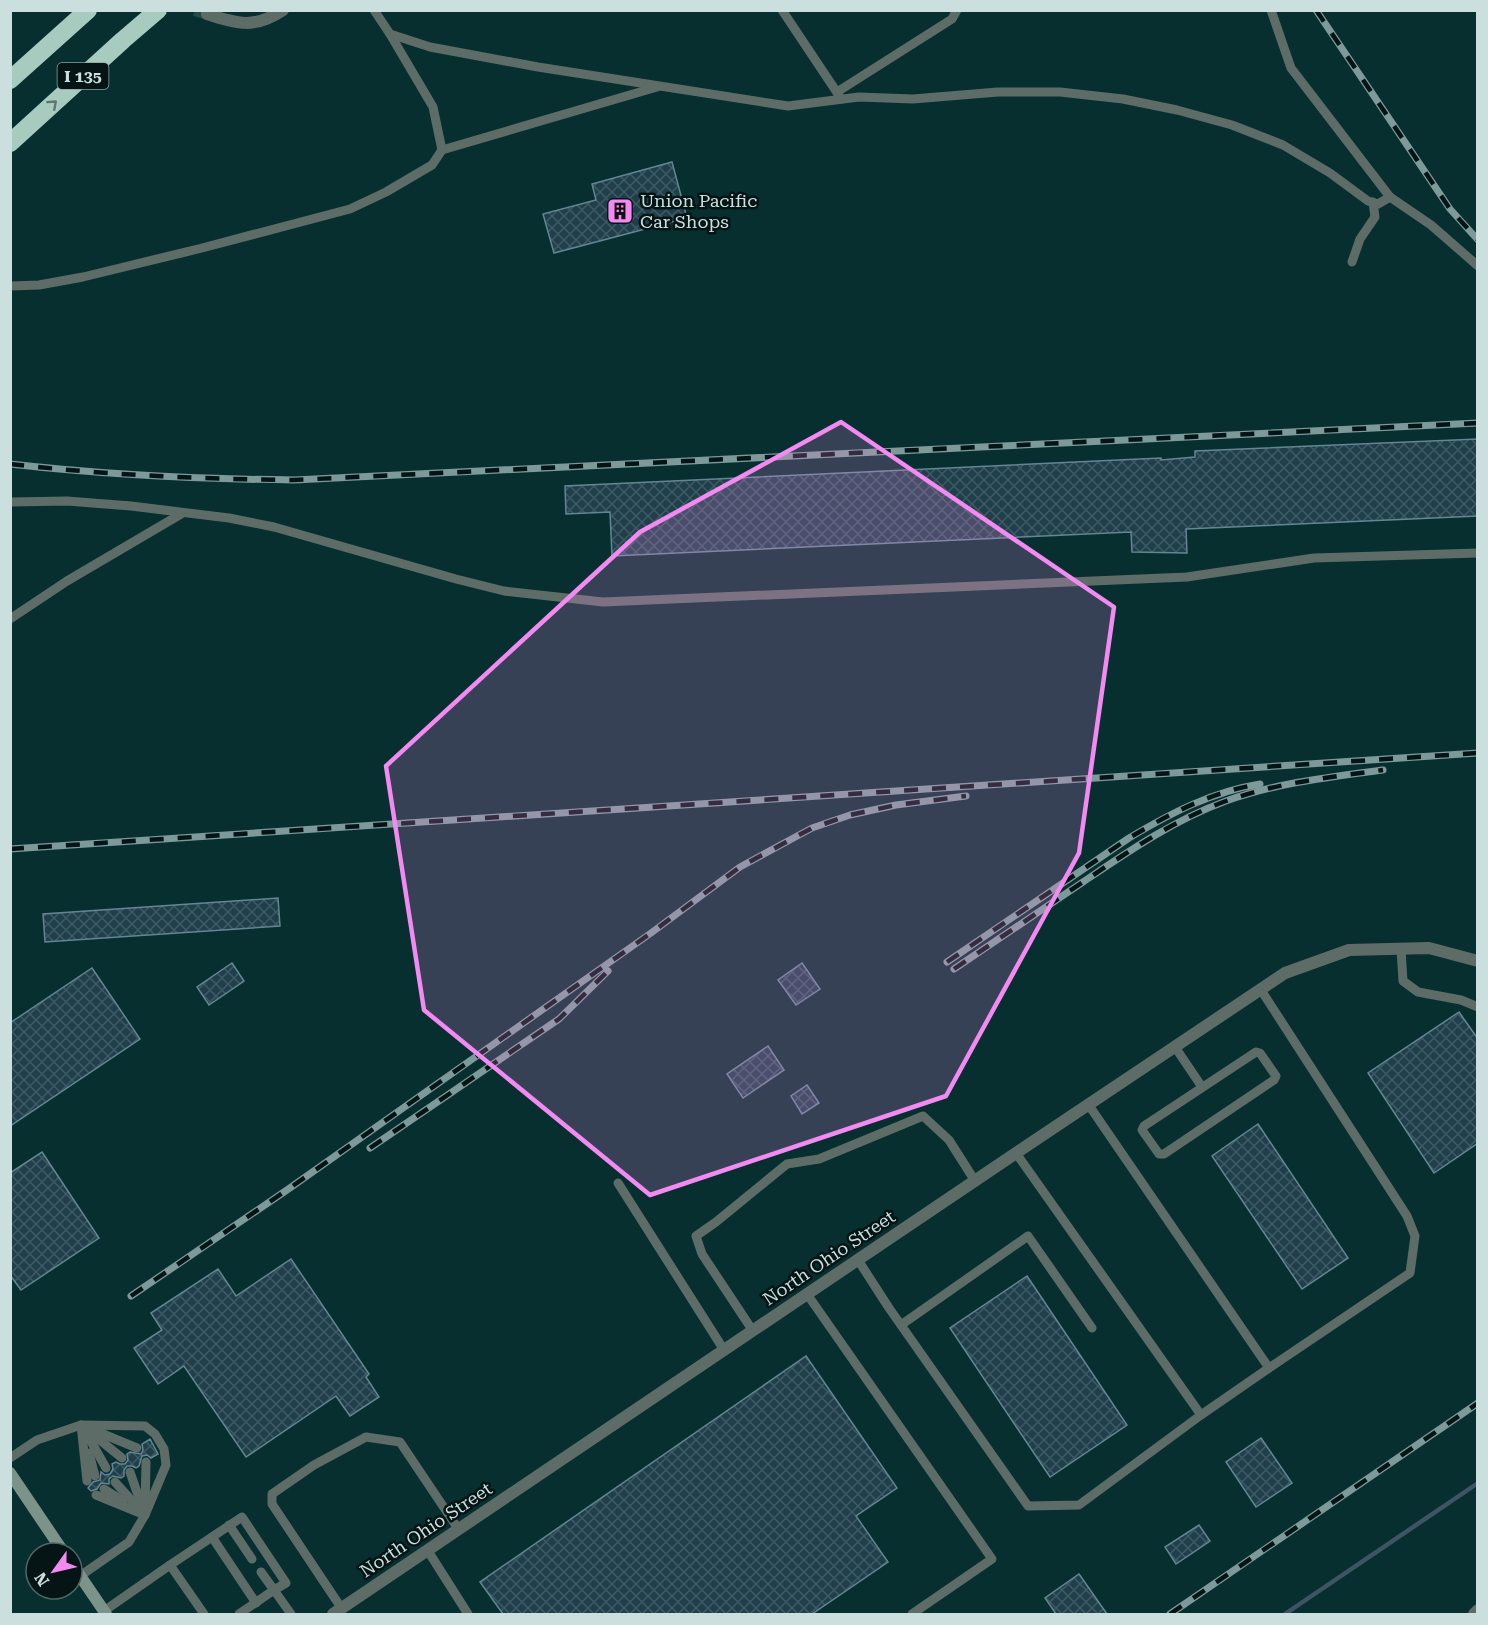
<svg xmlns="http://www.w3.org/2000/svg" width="1488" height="1625" font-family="'Roboto Serif',serif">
<defs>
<pattern id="building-cross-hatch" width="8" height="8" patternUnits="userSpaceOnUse" patternTransform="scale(1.5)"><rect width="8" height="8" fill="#1f3f4b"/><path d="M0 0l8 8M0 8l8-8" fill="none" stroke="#3e5a64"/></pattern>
</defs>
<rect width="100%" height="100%" fill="#072f2f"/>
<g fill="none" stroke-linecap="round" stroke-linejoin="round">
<path stroke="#3e5464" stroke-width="4.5" d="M1285 1614 1478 1483"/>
</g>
<g fill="url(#building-cross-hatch)" stroke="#648693" stroke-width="1.5">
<path d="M672 162 687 218 554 253 543 214 596 200 592 184Z"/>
<path d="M1478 439V516L1186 529 1187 553 1132 552 1131 532 612 556 610 512 566 514 565 486 1161 458V460L1195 457V451Z"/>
<path d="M278 898 280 926 45 942 43 914Z"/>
<path d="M232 963 244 981 209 1005 197 987Z"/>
<path d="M802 963 820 989 796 1005 778 980Z"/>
<path d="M92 968 140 1039 10 1126V1023Z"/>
<path d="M1459 1012 1478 1039V1143L1434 1173 1368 1073Z"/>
<path d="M768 1046 784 1070 743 1098 727 1074Z"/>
<path d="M807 1085 819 1103 802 1114 791 1096Z"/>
<path d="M1258 1124 1348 1258 1302 1289 1212 1156Z"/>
<path d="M42 1152 99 1238 21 1290 10 1275V1173Z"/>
<path d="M291 1259 369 1374 366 1377 379 1397 350 1416 336 1396 246 1457 184 1366 158 1384 134 1348 162 1330 151 1313 218 1269 236 1296Z"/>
<path d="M1027 1276 1127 1425 1050 1477 950 1328Z"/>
<path d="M806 1356 897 1488 856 1516 888 1562 812 1614H503L480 1582Z"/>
<path d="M1261 1438 1292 1483 1256 1507 1226 1462Z"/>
<path d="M150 1439 158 1454 151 1458 147 1455 142 1456 139 1466 136 1468 132 1466H127L124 1470V1476L121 1478 113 1476 109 1479V1484L101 1483 97 1489 91 1491 88 1488 93 1482 100 1480 101 1472 105 1475 110 1474 113 1469 112 1464 116 1462 120 1464H125L128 1460 127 1454 130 1452 141 1454 143 1450 142 1444Z"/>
<path d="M1199 1525 1210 1541 1176 1564 1165 1547Z"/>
<path d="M1079 1574 1107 1614H1056L1045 1598Z"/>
</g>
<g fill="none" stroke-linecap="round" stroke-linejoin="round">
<path stroke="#244949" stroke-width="12" stroke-dasharray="12 6" stroke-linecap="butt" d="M195 10 207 14"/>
<g stroke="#5e6c67" stroke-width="9">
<path d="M374 10 390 34 430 47 538 67 788 106 859 97 913 99 998 92H1060L1123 99 1177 110 1232 125 1283 145 1330 173 1368 201 1378 204 1390 197 1431 225 1478 266"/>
<path d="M782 10 840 97"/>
<path d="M1271 10 1291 68 1390 197"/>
<path d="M837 92 952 19 957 10"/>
<path d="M442 150 657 87"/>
<path d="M1352 262 1360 239 1375 217 1373 202"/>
<path d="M10 286 39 285 83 277 202 248 350 209 386 192 432 165 442 150 433 107 390 34"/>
<path d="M10 502 67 501 131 506 229 518 274 527 456 579 504 591 603 602 1187 577 1314 558 1478 553"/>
<path d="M10 619 67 581 181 514"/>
<path d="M1401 949 1403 981 1418 992 1461 1000 1478 1007"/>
<path d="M1175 1047 1202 1087"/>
<path d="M1256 1052 1260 1053 1276 1076 1274 1080 1164 1154H1159L1142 1130 1144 1126Z"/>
<path d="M1088 1104 1269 1368 1410 1273 1415 1236 1407 1216 1261 990"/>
<path d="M618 1183 724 1350"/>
<path d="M858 1260 889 1308 1028 1506 1079 1505 1201 1415 1016 1153"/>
<path d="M807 1294 992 1559 912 1614"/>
<path d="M901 1325 1028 1236 1092 1328"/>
<path d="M753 1331 702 1254 696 1236 716 1222 787 1164 819 1159 923 1116 949 1140 975 1181"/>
<path d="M1201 1415 1269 1368"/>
<path d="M81 1425 87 1481"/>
<path d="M86 1427 137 1448"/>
<path d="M84 1429 106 1468"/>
<path d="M90 1432 122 1458"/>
<path d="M89 1453 95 1476"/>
<path d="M10 1458 37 1440 81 1425 145 1426 155 1434 164 1449 166 1465 145 1515 129 1542 80 1576"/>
<path d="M130 1472 142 1507"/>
<path d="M115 1482 141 1511"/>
<path d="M104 1489 123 1501"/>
<path d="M96 1495 145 1515"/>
<path d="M145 1509 146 1462"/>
<path d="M229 1525 252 1559"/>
<path d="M212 1537 242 1517 286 1583 274 1590 261 1572"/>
<path d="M428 1551 468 1614"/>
<path d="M170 1565 212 1537 256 1603"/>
<path d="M342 1609 272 1504V1494L314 1465 366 1437 400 1442 459 1530"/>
<path d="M104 1611 170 1565 204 1614"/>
<path d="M239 1614 274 1590 291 1614"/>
</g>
<g stroke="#5e6c67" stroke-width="12">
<path d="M207 14C237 24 255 29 283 10"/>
<path d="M333 1614 1016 1153 1285 973 1349 950 1429 948 1478 961"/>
<path d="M1474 1614 1478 1610"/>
</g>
<g stroke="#7c938a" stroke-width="12">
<path d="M10 1473 64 1553"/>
<path d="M72 1564 106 1614"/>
</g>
<g stroke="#a7cbbe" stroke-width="18">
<path d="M10 80 88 10"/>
<path d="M10 143 123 40 158 10"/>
</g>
<defs>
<g id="rail">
<path d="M1316 10 1450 209 1478 240"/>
<path d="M10 464C107 475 197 479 294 480L1478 423"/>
<path d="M10 849 1478 753"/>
<path d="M947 962 1129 838C1171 813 1211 792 1260 784"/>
<path d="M954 969C997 940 1040 911 1083 882 1129 851 1174 820 1226 801 1276 783 1330 777 1383 770"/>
<path d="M370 1148 559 1019 608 971"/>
<path d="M131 1296 287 1190 651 933 740 867 812 828 850 815 896 805 966 796"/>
<path d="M1170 1614 1478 1403"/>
</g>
</defs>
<use href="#rail" stroke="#7d9999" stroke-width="7"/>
<use href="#rail" stroke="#051414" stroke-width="4.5" stroke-dasharray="14" stroke-linecap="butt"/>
</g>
<defs><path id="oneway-chevron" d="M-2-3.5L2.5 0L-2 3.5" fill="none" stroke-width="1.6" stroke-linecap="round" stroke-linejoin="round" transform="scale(1.5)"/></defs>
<use stroke="#5e7972" href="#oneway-chevron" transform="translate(53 104) rotate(-42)"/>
<path fill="#f38af2" fill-opacity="0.2" stroke="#f38af2" stroke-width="4.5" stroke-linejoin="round" d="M841 422 1114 607 1079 853 946 1096 650 1195 424 1010 386 766 640 532Z"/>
<defs>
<symbol id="building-square" viewBox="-11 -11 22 22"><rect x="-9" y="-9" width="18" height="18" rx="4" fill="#f38af2" stroke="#051414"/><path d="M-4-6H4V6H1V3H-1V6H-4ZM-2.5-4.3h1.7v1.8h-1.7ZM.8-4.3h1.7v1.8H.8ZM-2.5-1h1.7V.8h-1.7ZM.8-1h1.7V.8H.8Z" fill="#111"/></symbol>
</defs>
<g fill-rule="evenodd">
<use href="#building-square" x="605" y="196" width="30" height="30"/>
</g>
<g text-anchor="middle" stroke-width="5" stroke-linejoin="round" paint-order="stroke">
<rect fill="#051414" stroke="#90a2a2" stroke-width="1.5" x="57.5" y="63" width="51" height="26" rx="4.5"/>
<g font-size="16" font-weight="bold" fill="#cbdfdf">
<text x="83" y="82">I 135</text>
</g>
<g font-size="18" fill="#cbdfdf" stroke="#051414" text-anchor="start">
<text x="640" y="207">Union Pacific<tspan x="640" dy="21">Car Shops</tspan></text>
</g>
<g font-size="18" fill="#cbdfdf" stroke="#051414">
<text transform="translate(829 1258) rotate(-34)" y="6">North Ohio Street</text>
<text transform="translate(426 1530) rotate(-34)" y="6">North Ohio Street</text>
</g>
</g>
<rect width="1488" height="1625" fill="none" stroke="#cbdfdf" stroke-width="24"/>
<g transform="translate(54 1571) rotate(236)"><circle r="28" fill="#051414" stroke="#546565" stroke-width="1.5"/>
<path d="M0-4.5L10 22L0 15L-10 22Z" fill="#f38af2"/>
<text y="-9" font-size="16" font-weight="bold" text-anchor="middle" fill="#cbdfdf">N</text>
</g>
</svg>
